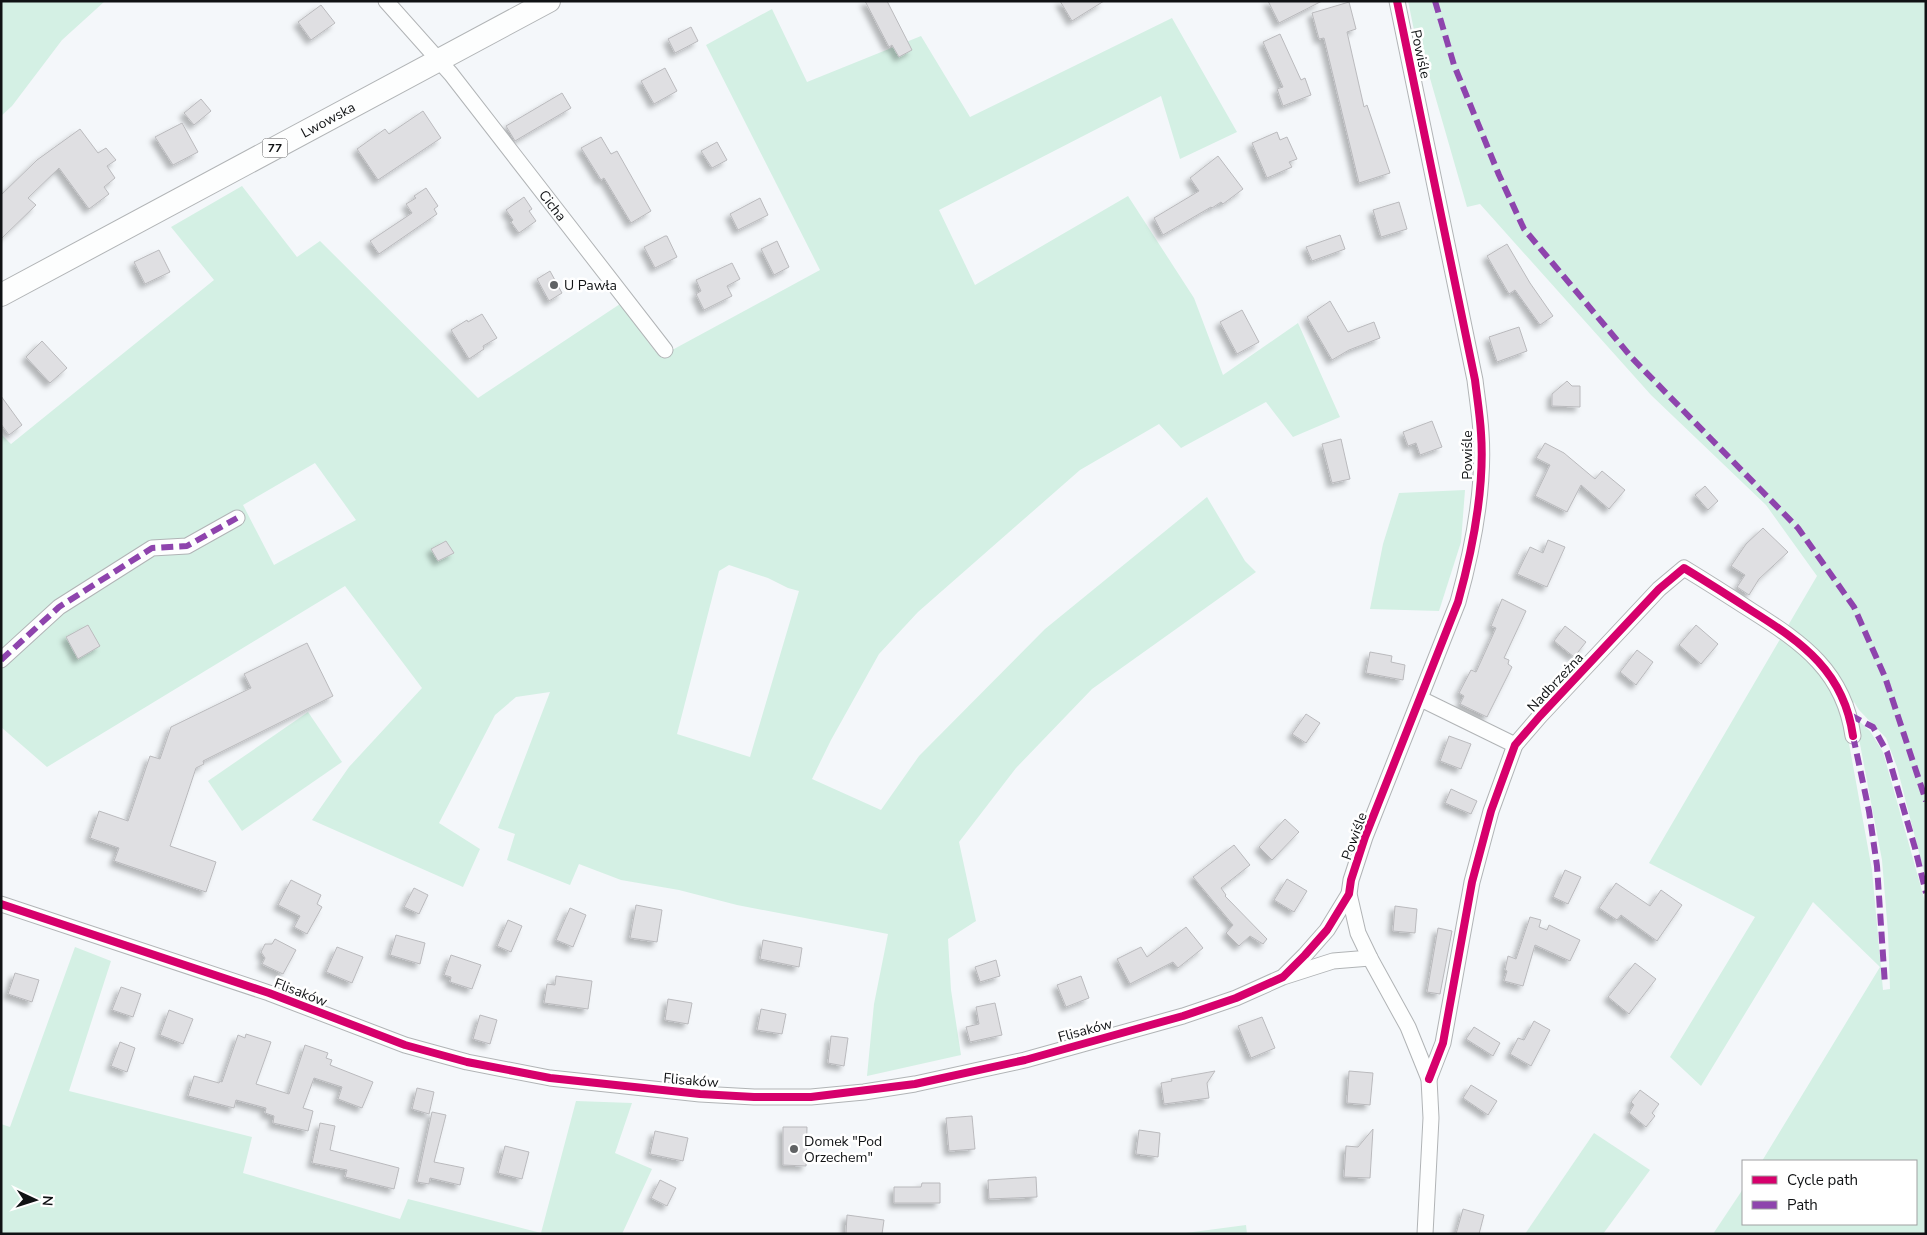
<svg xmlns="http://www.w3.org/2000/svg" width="1927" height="1235" font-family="'Nunito Sans',sans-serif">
<defs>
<filter id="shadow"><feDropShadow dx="-4.5" dy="4.5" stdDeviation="2.5" flood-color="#0004"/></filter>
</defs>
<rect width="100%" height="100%" fill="#f4f7fa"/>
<g fill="#d4f0e4" fill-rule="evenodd">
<path d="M1 1H105L62 40 12 106 1 116Z"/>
<path d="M1408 1H1926V880L1897 767 1886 738 1859 710 1854 702 1844 716 1872 870 1883 990 1890 989 1888 933 1882 860 1856 723 1860 722 1870 731 1883 752 1926 905V1234H1713L1743 1189V1224H1916V1161H1762L1880 967 1813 902 1701 1086 1670 1057 1755 917 1649 863 1817 576 1766 505 1651 395 1480 204 1467 207 1419 40 1415 35Z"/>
<path d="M772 9 807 82 921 36 970 117 1172 18 1237 132 1180 159 1161 96 939 210 975 285 1128 196 1194 298 1223 375 1298 323 1340 417 1293 437 1266 402 1181 448 1159 424 1080 470 918 612 879 654 831 740 812 779 881 810 919 756 1045 629 1207 497 1245 561 1256 572 1092 689 1016 768 959 842 976 921 948 939 951 990 961 1055 867 1076 874 1004 888 934 737 905 679 890 621 880 579 864 570 885 507 860 515 834 498 828 550 692 516 697 495 715 439 823 480 849 463 887 312 820 349 767 422 688 345 586 47 767 1 727V434L11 444 214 280 171 227 242 186 297 257 320 241 478 398 620 304 655 351 674 349 820 270 706 45ZM315 463 356 520 274 565 243 505ZM729 565 768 578 788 588 799 591 750 757 677 734 719 571Z"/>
<path d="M1465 490 1461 542 1439 611 1370 609 1383 544 1399 493Z"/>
<path d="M308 712 342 762 242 831 208 781Z"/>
<path d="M75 947 111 961 69 1091 252 1137 243 1173 400 1219 408 1199 541 1233 576 1101 632 1103 615 1153 652 1169 622 1234H1V1124L10 1127Z"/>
<path d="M1594 1133 1650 1170 1603 1234H1525Z"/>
<path d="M1246 1225 1247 1234H1178Z"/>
</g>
<g fill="#dfdfe2" stroke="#bababd" filter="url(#shadow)">
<path d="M865 1H887L912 50 899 57 892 45 889 47Z"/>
<path d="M1060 1H1104L1072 21Z"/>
<path d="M1268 1H1322L1279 23Z"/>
<path d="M1349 2 1356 29 1347 32 1364 107 1367 105 1390 173 1359 183 1324 38 1319 39 1312 13Z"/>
<path d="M321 5 335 23 311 40 298 22Z"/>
<path d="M691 27 698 41 675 53 668 39Z"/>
<path d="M1280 34 1301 80 1305 78 1311 95 1283 106 1277 89 1283 87 1263 42Z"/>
<path d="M665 68 677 91 654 104 641 81Z"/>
<path d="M562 93 571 108 515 141 506 126Z"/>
<path d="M201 99 211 111 194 125 184 113Z"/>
<path d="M423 111 441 138 378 180 357 149 385 129 389 134Z"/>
<path d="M182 123 198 152 173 165 155 137Z"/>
<path d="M80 129 98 153 106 148 116 160 107 166 115 178 104 187 109 194 89 209 59 168 28 198 36 205 1 239V195L37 160Z"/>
<path d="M1277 132 1280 140 1287 137 1297 159 1289 162 1292 167 1267 178 1252 143Z"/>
<path d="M601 137 611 154 617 151 651 211 631 223 604 178 601 180 581 148Z"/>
<path d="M717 142 727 160 712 168 701 151Z"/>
<path d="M1218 156 1243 189 1223 204 1221 202 1212 208 1211 207 1163 235 1154 218 1199 191 1190 178Z"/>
<path d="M426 188 438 206 434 209 437 214 379 254 370 241 412 213 406 204 416 198 414 196Z"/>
<path d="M524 197 532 209 529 211 536 221 519 233 511 222 513 220 506 210Z"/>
<path d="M760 198 768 215 738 230 730 214Z"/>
<path d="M1399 202 1407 229 1381 237 1373 210Z"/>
<path d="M1340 235 1345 249 1312 261 1306 247Z"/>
<path d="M665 236H667L677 257 655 268 644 247Z"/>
<path d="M777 241 789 267 774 275 761 249Z"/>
<path d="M1507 244 1530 283 1553 316 1540 325 1515 290 1509 294 1487 256Z"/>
<path d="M159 250 170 272 145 284 134 262Z"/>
<path d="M732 263 740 279 727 286 732 296 704 310 696 294 701 291 696 280Z"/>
<path d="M550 271 562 293 549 301 537 279Z"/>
<path d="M1330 301 1348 332 1374 322 1380 338 1349 350 1332 360 1307 317Z"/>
<path d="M1242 310 1259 342 1237 354 1220 322Z"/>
<path d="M482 314 497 338 483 346 484 349 469 359 451 330 467 320 468 322Z"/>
<path d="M1519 327 1527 351 1497 362 1489 337Z"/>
<path d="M42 341 67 368 50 383 26 357Z"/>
<path d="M1567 381 1572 386H1580V407L1552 406V394Z"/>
<path d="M1 396 22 425 9 435 1 424Z"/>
<path d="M1432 421 1442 447 1420 455 1416 443 1408 446 1403 432Z"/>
<path d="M1341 439 1350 479 1332 483 1322 444Z"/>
<path d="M1545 443 1564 453 1595 479 1602 471 1625 490 1609 509 1581 485 1567 512 1535 496 1550 465 1536 458Z"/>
<path d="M1705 486 1718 501 1708 510 1695 495Z"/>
<path d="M1763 528 1788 552 1759 579 1749 595 1737 587 1745 575 1731 566 1746 544Z"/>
<path d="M1548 540 1565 547 1547 587 1517 574 1530 547 1543 553Z"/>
<path d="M446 541 454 553 438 561 431 549Z"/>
<path d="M1502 599 1526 611 1504 658 1509 660 1508 664 1512 667 1487 717 1460 704 1464 696 1459 693 1471 670 1476 672 1496 628 1491 626Z"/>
<path d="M88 625 100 646 78 659 66 637Z"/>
<path d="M1696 625 1718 644 1701 664 1679 645Z"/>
<path d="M1565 626 1586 642 1574 657 1554 641Z"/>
<path d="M307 643 333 696 203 761 204 764 196 768 170 846 216 862 206 892 114 861 119 848 90 838 99 811 128 821 150 756 160 759 171 727 251 688 244 674Z"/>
<path d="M1637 650 1653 662 1636 685 1620 672Z"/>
<path d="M1370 652 1392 656 1391 662 1405 665 1403 680 1366 673Z"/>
<path d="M1306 714 1320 723 1306 743 1292 734Z"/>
<path d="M1449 736 1471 744 1461 769 1440 761Z"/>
<path d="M1451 789 1477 801 1471 814 1445 803Z"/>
<path d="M1285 819 1299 832 1272 860 1259 847Z"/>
<path d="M1234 845 1250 865 1221 888 1226 895 1225 896 1267 939 1263 944 1250 936 1239 946 1226 933 1233 925 1193 877Z"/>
<path d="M1565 870 1581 877 1568 904 1553 897Z"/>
<path d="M1287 879 1307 891 1294 912 1274 900Z"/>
<path d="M291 880 321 895 317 904 322 907 307 934 294 927 300 916 278 905Z"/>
<path d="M1616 883 1650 906 1661 890 1682 905 1657 941 1621 915 1617 920 1599 908Z"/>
<path d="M414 888 428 895 419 914 404 907Z"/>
<path d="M636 905 662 910 657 942 630 938Z"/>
<path d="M1395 906 1417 909 1415 933 1393 931Z"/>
<path d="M570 908 586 915 573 947 556 940Z"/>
<path d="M1530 917 1541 920 1539 927 1547 930 1549 925 1580 940 1570 961 1535 945 1523 986 1504 981 1507 971 1505 970 1508 956 1516 959Z"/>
<path d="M508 920 522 926 511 952 497 946Z"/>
<path d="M1186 927 1203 948 1178 968 1173 962 1130 984 1117 959 1141 947 1147 957Z"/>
<path d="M1438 928 1452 931 1440 994 1427 992Z"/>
<path d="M396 935 425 943 420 964 390 955Z"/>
<path d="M275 939 296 950 283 974 262 964 265 958 261 952 265 944H272Z"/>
<path d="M763 940 802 948 799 967 760 959Z"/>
<path d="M337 947 363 957 352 983 326 972Z"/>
<path d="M451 955 481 965 472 989 450 982 451 977 444 975Z"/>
<path d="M996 960 1000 976 980 982 975 967Z"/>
<path d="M1635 963 1656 979 1629 1014 1608 997Z"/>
<path d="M15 973 39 980 32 1002 8 994Z"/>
<path d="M556 976 592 981 588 1009 544 1003 547 984 555 985Z"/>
<path d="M1081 976 1089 998 1066 1007 1057 985Z"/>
<path d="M121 987 141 994 133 1017 112 1010Z"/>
<path d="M668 999 692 1003 688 1024 665 1020Z"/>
<path d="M995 1003 1002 1035 970 1042 966 1027 979 1024 976 1007Z"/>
<path d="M761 1009 786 1014 782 1034 757 1030Z"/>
<path d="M169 1010 193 1019 183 1044 160 1035Z"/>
<path d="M480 1015 497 1020 490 1044 473 1039Z"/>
<path d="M1262 1017 1275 1048 1251 1058 1238 1026Z"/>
<path d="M1534 1021 1550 1030 1531 1066 1510 1054 1518 1038 1524 1040Z"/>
<path d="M1474 1027 1500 1043 1493 1056 1466 1039Z"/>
<path d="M246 1034 271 1042 256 1084 289 1094 305 1045 328 1053 326 1058 332 1060 330 1065 373 1082 362 1108 338 1099 342 1087 314 1078 303 1108 313 1111 308 1131 273 1123 274 1116 265 1113 266 1108 236 1100 234 1108 188 1096 194 1076 219 1083 220 1081 222 1082 238 1035 245 1038Z"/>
<path d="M831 1036 848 1038 844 1066 828 1063Z"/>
<path d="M120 1042 135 1048 127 1072 111 1066Z"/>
<path d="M1215 1071 1207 1083 1209 1098 1164 1104 1161 1083 1172 1081 1171 1079Z"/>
<path d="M1349 1071 1373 1073 1370 1105 1347 1103Z"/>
<path d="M1471 1085 1497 1101 1488 1115 1463 1098Z"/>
<path d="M417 1088 434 1092 429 1114 412 1109Z"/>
<path d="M1640 1090 1659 1104 1652 1113 1655 1116 1646 1127 1629 1113 1634 1105 1631 1102Z"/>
<path d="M432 1112 446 1115 434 1162 464 1168 460 1185 430 1178 429 1184 417 1182Z"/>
<path d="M972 1116 975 1149 949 1151 946 1118Z"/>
<path d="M320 1123 335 1126 330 1150 399 1168 394 1189 345 1177 347 1170 312 1163Z"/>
<path d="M783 1127H807L806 1166 783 1165Z"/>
<path d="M1373 1129 1370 1178 1344 1177 1346 1146 1358 1147Z"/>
<path d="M1139 1130 1160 1133 1158 1157 1136 1154Z"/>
<path d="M655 1131 688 1138 683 1161 650 1154Z"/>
<path d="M505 1146 529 1152 522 1179 498 1173Z"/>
<path d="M1036 1177 1037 1197 989 1199 988 1180Z"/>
<path d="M660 1180 676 1188 667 1206 651 1198Z"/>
<path d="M922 1183H940V1203H894V1187H921Z"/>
<path d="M1463 1209 1484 1215 1479 1234H1456Z"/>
<path d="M847 1215 884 1220 882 1234H846Z"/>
</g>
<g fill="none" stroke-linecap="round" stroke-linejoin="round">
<defs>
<g id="street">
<path id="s1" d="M386 1 451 74 665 350"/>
<path d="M1397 1 1475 380C1477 397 1480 415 1481 433 1485 489 1473 548 1458 602L1365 837 1351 880 1349 894 1358 933 1370 958 1408 1027 1429 1079 1431 1118 1425 1234"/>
<path d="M1 660 59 607 152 548 187 546 237 518"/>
<path d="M1421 699 1515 745"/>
<path d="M1 904 269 993 405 1045 467 1062 550 1078 700 1094 754 1097H811L864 1092 915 1084 1025 1060 1183 1016 1236 998 1283 977 1333 961 1370 958"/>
<path d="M1285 975 1305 955 1327 930 1349 894"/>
<path d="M1429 1079 1443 1043 1472 882 1491 811 1515 745 1540 716 1659 589 1684 568C1707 582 1729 596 1752 611 1803 643 1844 672 1853 736"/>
</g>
<g id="primary">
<path id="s2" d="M1 295 549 1"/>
</g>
</defs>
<use href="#street" stroke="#b1b4b6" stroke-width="17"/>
<use href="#primary" stroke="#b1b4b6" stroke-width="24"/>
<use href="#street" stroke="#fdfefe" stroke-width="15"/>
<use href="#primary" stroke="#fdfefe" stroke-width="22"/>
<g stroke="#8e44ad" stroke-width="6" stroke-dasharray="12 6" stroke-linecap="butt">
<path d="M1435 1 1454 65 1499 175 1524 229 1632 358 1798 528 1854 607 1885 677 1926 801"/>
<path d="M1 660 59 607 152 548 187 546 237 518"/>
<path d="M1850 715 1873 727 1887 752 1915 848 1926 893"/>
<path d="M1853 736 1869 811 1877 866 1885 985"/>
</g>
<defs>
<g id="cycleway">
<path d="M1 904 269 993 405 1045 467 1062 550 1078 700 1094 754 1097H811L915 1084 1025 1060 1183 1016 1236 998 1283 977 1305 955 1327 930 1349 894 1351 880 1365 837 1458 602C1473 548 1485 489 1481 433 1480 415 1477 397 1475 380L1397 1"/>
<path d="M1429 1079 1443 1043 1472 882 1491 811 1515 745 1540 716 1659 589 1684 568C1707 582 1729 596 1752 611 1803 643 1844 672 1853 736"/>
</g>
</defs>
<use href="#cycleway" stroke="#fff" stroke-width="11"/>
<use href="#cycleway" stroke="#d6006c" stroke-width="8"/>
</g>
<g fill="#606264" stroke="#fff" stroke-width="2">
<circle cx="554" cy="285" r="5"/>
<circle cx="794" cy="1149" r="5"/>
</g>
<g text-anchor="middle" stroke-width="5" stroke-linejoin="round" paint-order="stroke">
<rect fill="#fff" stroke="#58595a" stroke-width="1" x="262.5" y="138.5" width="25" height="19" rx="4"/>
<g font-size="12" font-weight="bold" fill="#101214">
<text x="275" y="152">77</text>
</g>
<g font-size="14" fill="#101214" stroke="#fff">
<text transform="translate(1421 54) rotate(78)" y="5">Powiśle</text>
<text dy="5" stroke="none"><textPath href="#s2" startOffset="371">Lwowska</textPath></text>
<text dy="5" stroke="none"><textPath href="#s1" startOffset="264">Cicha</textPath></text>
<text transform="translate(1467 455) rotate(-90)" y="5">Powiśle</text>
<text transform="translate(1555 682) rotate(-47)" y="5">Nadbrzeżna</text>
<text transform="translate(1354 836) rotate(-70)" y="5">Powiśle</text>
<text transform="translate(301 992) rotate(21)" y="5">Flisaków</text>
<text transform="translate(1085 1030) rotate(-15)" y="5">Flisaków</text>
<text transform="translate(691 1080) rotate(5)" y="5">Flisaków</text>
</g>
<g font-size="14" fill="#101214" stroke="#fff" text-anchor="start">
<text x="564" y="290">U Pawła</text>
<text x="804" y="1146">Domek "Pod<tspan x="804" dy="16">Orzechem"</tspan></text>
</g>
</g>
<rect width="1927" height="1235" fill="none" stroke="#101214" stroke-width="5"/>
<rect x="1742" y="1160" width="175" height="65" fill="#ffffff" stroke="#9fa0a1"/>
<rect x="1752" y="1176" width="25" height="8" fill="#d6006c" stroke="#9fa0a1"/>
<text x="1787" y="1185" font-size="15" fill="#101214">Cycle path</text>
<rect x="1752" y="1201" width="25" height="8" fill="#8e44ad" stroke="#9fa0a1"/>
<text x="1787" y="1210" font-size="15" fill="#101214">Path</text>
<g transform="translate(35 1200) rotate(94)" stroke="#ffffff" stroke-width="4" paint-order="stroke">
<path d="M0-4L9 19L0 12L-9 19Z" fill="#101214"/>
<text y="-8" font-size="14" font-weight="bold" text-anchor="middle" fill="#101214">N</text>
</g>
</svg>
